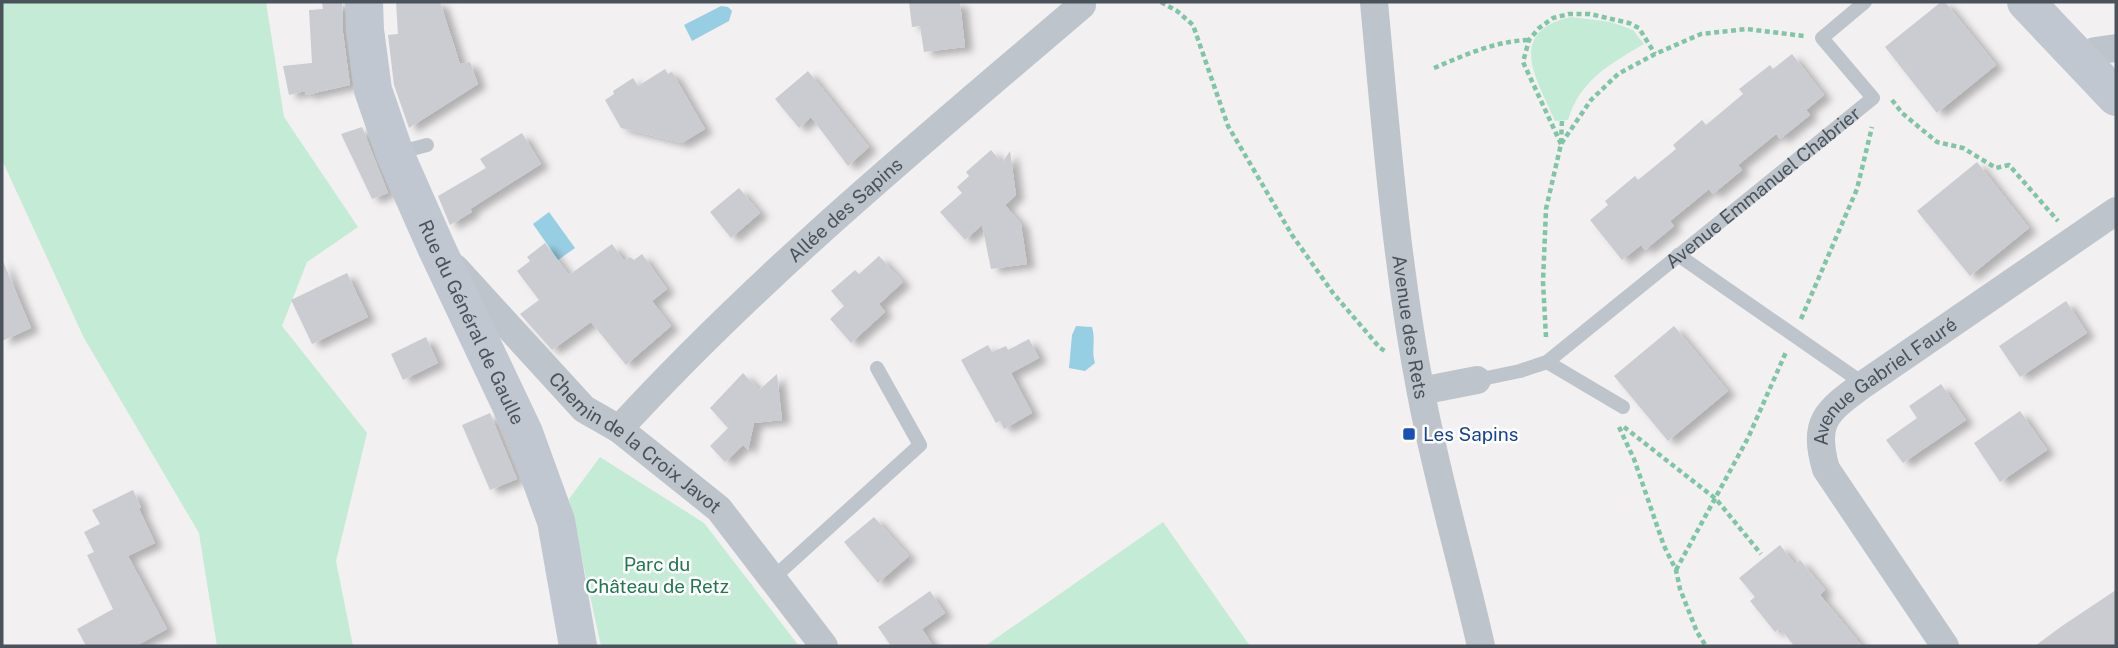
<svg xmlns="http://www.w3.org/2000/svg" width="2118" height="648" font-family="'Public Sans',sans-serif">
<defs>
<filter id="shadow"><feDropShadow dx="8" dy="4.5" stdDeviation="3.5" flood-color="#0004"/></filter>
</defs>
<rect width="100%" height="100%" fill="#f2f0f0"/>
<g fill="#c4ebd5">
<path d="M2 2H266L284 117 358 227 307 262 282 326 367 433 336 561 353 646H217L199 533 84 338 2 160Z"/>
<path d="M1571 17 1611 22 1633 30 1644 44C1610 64 1580 80 1568 120L1555 121C1538 81 1504 32 1571 17Z"/>
<path d="M600 457 704 523 799 646H601L569 499Z"/>
<path d="M1163 522 1250 646H985Z"/>
</g>
<g fill="#96cfe3">
<path d="M721 6 728 7 732 11 729 21 692 41 684 25Z"/>
<path d="M549 212 575 248 558 260 533 224Z"/>
<path d="M1076 326 1092 327C1096 340 1091 351 1095 363L1085 371 1069 368 1072 335Z"/>
</g>
<g fill="#cbccd2" filter="url(#shadow)">
<path d="M322 2H342L343 33 350 85 306 95 305 91 289 95 283 66 312 63 309 10 323 9Z"/>
<path d="M396 2H440L460 64 470 62 478 84 409 128 394 85 388 35 398 34Z"/>
<path d="M909 2H960L965 47 924 52 920 26 912 27Z"/>
<path d="M1941 2H1945L1996 65 1937 113 1885 47Z"/>
<path d="M1792 54 1824 95 1806 110 1810 115 1780 139 1776 134 1738 165 1742 170 1713 194 1709 189 1670 221 1674 226 1645 250 1641 245 1622 260 1590 220 1608 205 1605 201 1635 176 1638 180 1676 149 1673 145 1702 120 1706 125 1743 94 1739 89 1770 65 1773 69Z"/>
<path d="M665 69 668 74 672 72 705 129 682 143 621 128 605 100 614 94 613 91 633 78 638 86Z"/>
<path d="M808 71 869 147 848 166 811 117 799 128 775 99Z"/>
<path d="M362 127 388 193 372 199 341 134Z"/>
<path d="M522 133 541 164 470 209 472 212 450 225 438 196 486 168 480 159Z"/>
<path d="M991 150 1002 163 1010 151 1016 195 1005 205 1021 224 1027 264 991 269 982 225 965 240 940 212 962 193 957 187 969 176 966 172Z"/>
<path d="M1977 162 2029 228 1970 276 1917 211Z"/>
<path d="M739 188 760 213 731 238 710 212Z"/>
<path d="M545 243 569 275 612 244 624 261 630 257 634 260 642 254 667 289 652 301 671 326 626 365 591 322 552 350 520 314 539 300 517 271 530 261 527 257Z"/>
<path d="M879 256 903 282 879 304 885 312 851 343 830 319 844 306 831 291 855 270 859 274Z"/>
<path d="M2 259 31 328 2 341Z"/>
<path d="M347 273 368 317 312 344 291 300Z"/>
<path d="M2066 301 2087 333 2020 377 1999 346Z"/>
<path d="M1674 326 1728 391 1668 441 1614 376Z"/>
<path d="M426 337 438 363 403 380 391 354Z"/>
<path d="M1029 339 1039 358 1011 373 1032 413 1004 429 1000 421 996 423 961 360 988 345 992 352 1006 346 1008 350Z"/>
<path d="M743 373 759 390 777 374 782 420 754 423 748 450 743 445 725 462 710 446 728 428 710 408Z"/>
<path d="M1941 384 1966 420 1903 463 1886 440 1917 418 1909 406Z"/>
<path d="M2020 411 2047 450 2000 482 1974 443Z"/>
<path d="M490 413 517 479 490 490 462 425Z"/>
<path d="M133 490 141 507 139 509 155 543 128 556 167 629 136 646H86L77 629 113 609 87 555 94 552 84 532 100 524 92 510Z"/>
<path d="M874 517 909 556 878 583 844 542Z"/>
<path d="M1780 545 1795 564 1800 560 1825 590 1820 595 1862 646H1794L1780 628 1775 632 1750 601 1755 597 1739 578Z"/>
<path d="M2116 590V646H2035L2062 626Z"/>
<path d="M930 591 945 613 922 629 933 646H891L878 627Z"/>
</g>
<g fill="none" stroke-linecap="round" stroke-linejoin="round">
<g stroke="#7fc5a6" stroke-width="4.5" stroke-dasharray="5 3.5" stroke-linecap="butt">
<path d="M1161 2 1177 11 1193 25 1228 126 1292 235 1333 293 1380 348 1385 351"/>
<path d="M1434 68C1465 55 1495 41 1529 40"/>
<path d="M1892 100 1902 113 1937 142 1963 148 1996 168 2009 165 2058 221"/>
<path d="M1561 143 1562 120"/>
<path d="M1561 144 1523 62 1529 40 1539 28 1553 18 1569 14H1590L1629 23 1639 28 1655 54"/>
<path d="M1801 319 1857 189 1872 127"/>
<path d="M1546 337 1543 282 1546 209 1561 144 1591 100 1618 74 1655 54 1701 34 1747 29 1804 36"/>
<path d="M1619 427 1634 459 1664 546 1676 570 1680 589 1697 632 1706 646"/>
<path d="M1624 427 1716 499 1761 554"/>
<path d="M1676 570 1748 438 1786 352"/>
</g>
<g stroke="#bdc4cb" stroke-width="14">
<path d="M397 153 427 145"/>
<path d="M1678 255 1864 384"/>
<path d="M1547 362 1623 407"/>
<path id="s1" d="M1477 380 1520 371 1547 362 1873 98 1822 38 1865 2"/>
<path d="M772 579 920 445 877 368"/>
</g>
<g stroke="#bdc4cb" stroke-width="28">
<path id="s2" d="M1374 2C1386 132 1396 264 1421 393 1437 478 1462 562 1481 646"/>
<path d="M2081 59 2095 51 2116 48"/>
<path id="s3" d="M455 268 584 409 619 429 719 509 824 646"/>
<path d="M1421 391 1477 380"/>
<path id="s4" d="M619 429C761 274 923 141 1082 5"/>
<path id="s5" d="M1945 646 1826 469C1812 421 1827 411 1864 384L2116 211"/>
</g>
<g stroke="#c0c7d1" stroke-width="38">
<path id="s6" d="M364 2 365 30 373 90 395 154 436 247 524 433 556 521 578 646"/>
<path d="M2026 2 2116 97"/>
</g>
</g>
<rect fill="#1a4fb4" stroke="#fff" stroke-width="2.5" x="1402" y="427" width="14" height="14" rx="3.5"/>
<g text-anchor="middle" stroke-width="5" stroke-linejoin="round" paint-order="stroke">
<g font-size="19" fill="#4a525b" stroke="#fff">
<text dy="7" stroke="none"><textPath href="#s1" startOffset="350">Avenue Emmanuel Chabrier</textPath></text>
<text dy="7" stroke="none"><textPath href="#s4" startOffset="315">Allée des Sapins</textPath></text>
<text dy="7" stroke="none"><textPath href="#s6" startOffset="341">Rue du Général de Gaulle</textPath></text>
<text dy="7" stroke="none"><textPath href="#s2" startOffset="327">Avenue des Rets</textPath></text>
<text dy="7" stroke="none"><textPath href="#s5" startOffset="332">Avenue Gabriel Fauré</textPath></text>
<text dy="7" stroke="none"><textPath href="#s3" startOffset="252">Chemin de la Croix Javot</textPath></text>
</g>
<g font-size="19" fill="#164399" stroke="#fff" text-anchor="start">
<text x="1423" y="441">Les Sapins</text>
</g>
<g font-size="19" fill="#227650" stroke="#fff">
<text x="657" y="571">Parc du<tspan x="657" dy="22">Château de Retz</tspan></text>
</g>
</g>
<rect width="2118" height="648" fill="none" stroke="#4a525b" stroke-width="7"/>
</svg>
